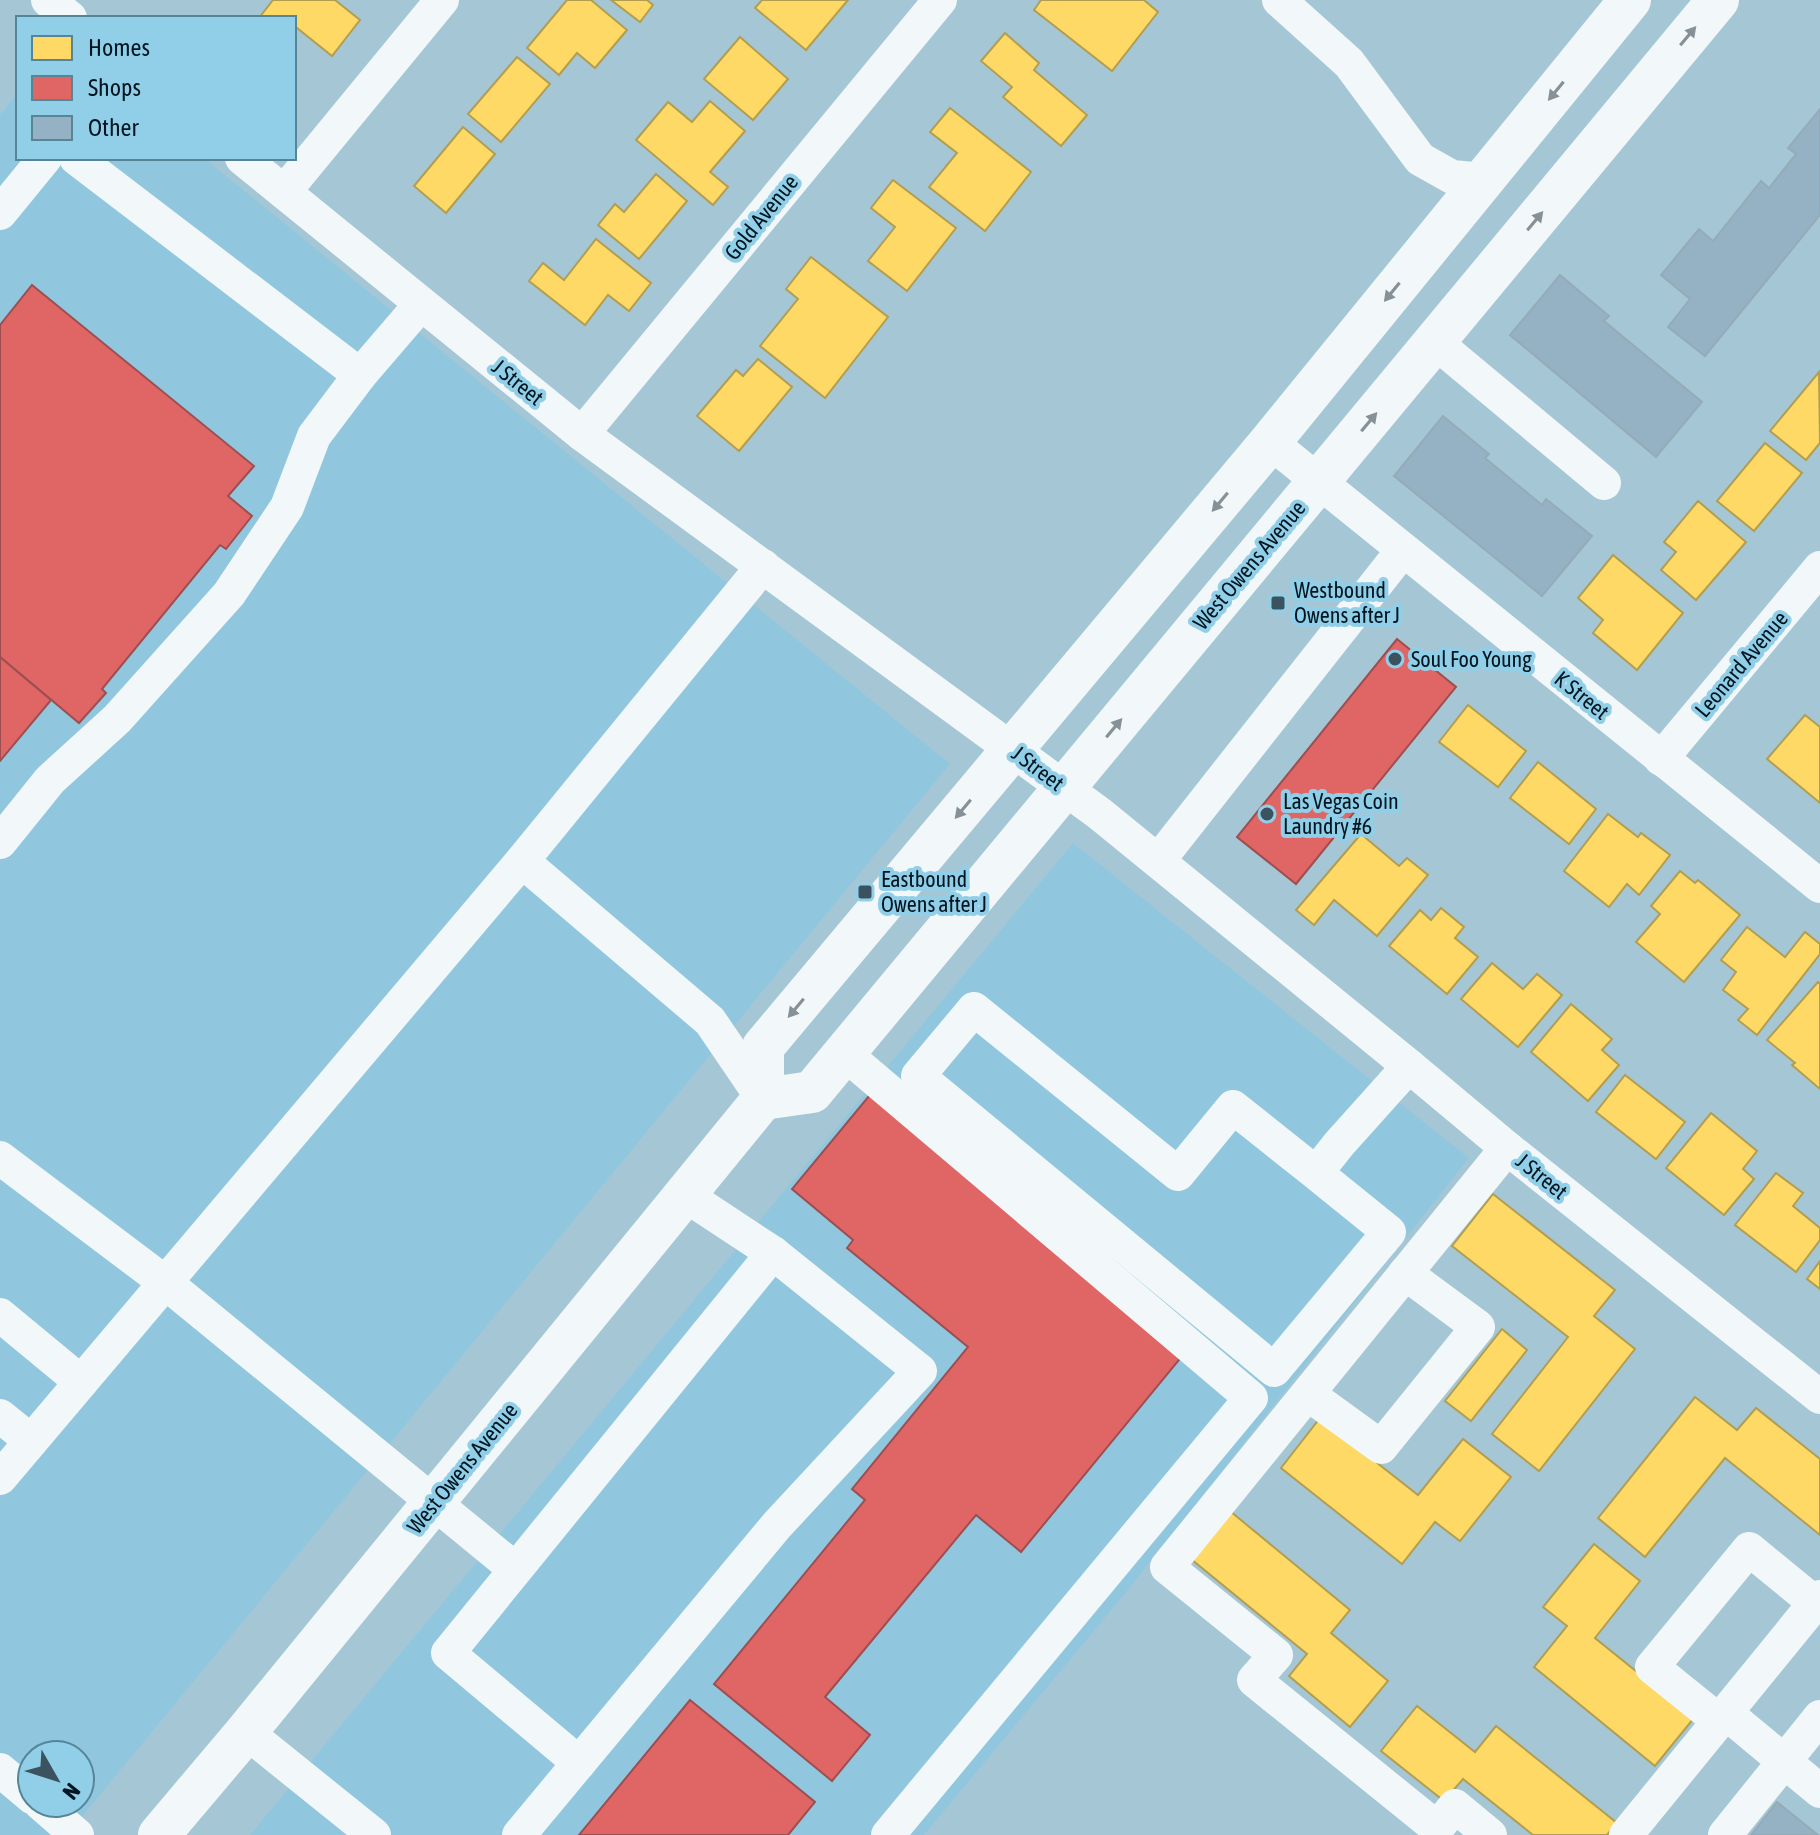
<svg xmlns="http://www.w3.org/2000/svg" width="1820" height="1835" font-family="'Asap Condensed',sans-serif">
<rect width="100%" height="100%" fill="#a5c7d5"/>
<g fill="#91c7de" fill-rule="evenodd">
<path d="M18 92V158H204L950 764 67 1835H0V115ZM32 1755H80V1803H32Z"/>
<path d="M1073 843 1469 1158 1123 1596 924 1835H250Z"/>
</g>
<g fill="#ffd966" stroke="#b29e51" stroke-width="2">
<path d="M273 0H335L360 20 332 56 297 28 294 32V18H259Z"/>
<path d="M567 0H591L627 30 595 68 577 53 559 75 527 48Z"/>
<path d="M611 0H647L653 5 640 22Z"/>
<path d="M762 0H848L806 50 755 8Z"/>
<path d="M1041 0H1144L1158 12 1112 71 1034 10Z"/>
<path d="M1005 33 1039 63 1034 70 1087 115 1061 146 1003 97 1012 87 981 61Z"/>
<path d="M740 37 788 79 753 120 704 79Z"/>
<path d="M517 57 550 84 501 142 468 114Z"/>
<path d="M710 101 745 131 710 172 728 187 713 205 636 140 668 102 692 122Z"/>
<path d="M950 108 1031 172 985 231 929 187 957 153 930 132Z"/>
<path d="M463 127 495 154 446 213 414 186Z"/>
<path d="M656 174 687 201 639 259 598 225 615 204 624 212Z"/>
<path d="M893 180 956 228 907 291 868 261 895 227 871 208Z"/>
<path d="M596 239 651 283 629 311 608 295 585 325 529 281 543 263 564 280Z"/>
<path d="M811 257 888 317 825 398 760 346 798 299 786 289Z"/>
<path d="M758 359 792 387 739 451 697 416 736 370 743 376Z"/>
<path d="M1819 372 1820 443 1806 460 1770 431Z"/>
<path d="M1765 443 1802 473 1754 531 1717 501Z"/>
<path d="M1698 501 1746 542 1696 600 1661 570 1676 552 1664 542Z"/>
<path d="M1613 555 1683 613 1637 670 1593 633 1603 620 1578 598Z"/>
<path d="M1468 705 1526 751 1498 787 1439 742Z"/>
<path d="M1805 715 1820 727V803L1767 759Z"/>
<path d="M1538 762 1596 809 1569 844 1510 798Z"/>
<path d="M1608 814 1638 837 1641 833 1670 855 1639 895 1627 884 1609 907 1564 871Z"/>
<path d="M1361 834 1399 866 1407 858 1428 875 1377 936 1334 900 1314 925 1296 910Z"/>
<path d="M1680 871 1695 883 1698 880 1740 915 1684 982 1636 942 1660 914 1651 906Z"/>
<path d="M1441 908 1464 927 1455 938 1478 957 1447 994 1389 946 1420 910 1431 920Z"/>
<path d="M1747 927 1785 957 1805 932 1820 944V954L1757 1035 1738 1020 1748 1009 1723 990 1736 972 1721 960Z"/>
<path d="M1492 963 1523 989 1537 974 1562 995 1518 1047 1461 999Z"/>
<path d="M1818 982 1820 984V1089L1792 1065 1795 1063 1767 1040Z"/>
<path d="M1571 1004 1612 1039 1602 1050 1619 1065 1588 1101 1531 1052Z"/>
<path d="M1625 1075 1685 1122 1656 1159 1596 1112Z"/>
<path d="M1711 1113 1757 1151 1743 1169 1754 1179 1724 1215 1666 1168Z"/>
<path d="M1776 1173 1803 1193 1793 1206 1820 1228V1240L1796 1272 1735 1225Z"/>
<path d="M1493 1194 1615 1290 1594 1316 1635 1349 1539 1471 1492 1434 1568 1337 1452 1246Z"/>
<path d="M1820 1261V1289L1807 1279Z"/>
<path d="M1502 1329 1527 1350 1471 1421 1445 1401Z"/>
<path d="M1695 1397 1737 1430 1756 1408 1820 1459V1535L1725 1458 1645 1557 1598 1518Z"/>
<path d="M1320 1418 1418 1495 1463 1439 1511 1477 1460 1541 1435 1522 1402 1564 1281 1468Z"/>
<path d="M1230 1511 1350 1610 1331 1633 1388 1681 1350 1727 1289 1676 1307 1654 1191 1559Z"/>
<path d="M1594 1544 1640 1581 1595 1638 1694 1718 1655 1766 1534 1667 1567 1626 1543 1607Z"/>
<path d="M1417 1706 1475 1752 1496 1726 1617 1823 1607 1835H1533L1463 1779 1444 1801 1381 1751Z"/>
</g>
<g fill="#e06666" stroke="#9d4e51" stroke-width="2">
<path d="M32 285 254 466 228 496 252 516 226 549 220 545 102 689 106 693 79 723 0 657V325Z"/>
<path d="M1397 639 1456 687 1296 884 1237 837Z"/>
<path d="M0 657 51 700 0 761Z"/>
<path d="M874 1090 1188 1349 1021 1552 976 1515 825 1697 870 1735 832 1781 714 1684 865 1500 852 1489 968 1347 847 1248 853 1240 792 1189Z"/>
<path d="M690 1700 815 1802 788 1835H579Z"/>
</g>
<g fill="#95b1c4" stroke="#94abb8" stroke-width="2">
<path d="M1820 109V215L1705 356 1668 327 1690 299 1661 275 1699 229 1713 241 1761 181 1769 188 1796 154 1788 148Z"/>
<path d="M1560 275 1609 316 1604 321 1702 402 1656 457 1510 335Z"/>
<path d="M1443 416 1489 454 1485 458 1542 505 1546 499 1592 536 1542 596 1394 476Z"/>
<path d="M1777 1802 1818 1835H1751Z"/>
</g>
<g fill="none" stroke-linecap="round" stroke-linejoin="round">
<g stroke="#f2f7f9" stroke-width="34">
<path d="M48 0 70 18"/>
<path d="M1279 0 1349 63 1420 159 1452 177 1484 180"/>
<path d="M76 158 360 375"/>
<path d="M242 158 582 434 1100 814 1409 1066 1507 1148 1820 1397"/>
<path d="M284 192 442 0"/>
<path d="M0 213 45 158"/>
<path d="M1435 342 1604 483"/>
<path d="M582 434 940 0"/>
<path d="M1270 442 1820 886"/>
<path d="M1661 759 1820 568"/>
<path d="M0 842 50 780 117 719 229 594 287 507 314 436 360 375 421 304"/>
<path d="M522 861 710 1021 763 1099"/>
<path d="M1158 861 1403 550"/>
<path d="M845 1054 1251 1398 888 1835"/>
<path d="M0 1158 166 1283 515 1569"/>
<path d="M1316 1173 1233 1107 1178 1174 974 1009 918 1076 1274 1370 1389 1232 1316 1173 1339 1144 1409 1066"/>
<path d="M0 1315 81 1382"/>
<path d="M1308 1394 1381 1447 1478 1327 1405 1273"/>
<path d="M0 1416 31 1441"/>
<path d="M0 1478 522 861 763 566"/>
<path d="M1726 1713 1820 1791"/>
<path d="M1719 1721 1652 1667 1749 1549 1815 1603"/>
<path d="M246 1732 374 1835"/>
<path d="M579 1763 448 1653 773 1253"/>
<path d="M0 1770 32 1797"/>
<path d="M40 1803 77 1835"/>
<path d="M519 1835 777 1525 920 1371 773 1253 685 1195"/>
<path d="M1490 1835 1455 1806 1437 1828 1254 1680 1276 1655 1167 1567 1507 1148"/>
<path d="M1626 1835 1820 1597"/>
<path d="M1725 1835 1820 1717"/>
</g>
<g stroke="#f2f7f9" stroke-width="42">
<path d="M763 1099 812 1092 1718 0"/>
<path d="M159 1835 246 1732 763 1099V1047L1270 442 1630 0"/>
</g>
</g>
<defs><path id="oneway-solid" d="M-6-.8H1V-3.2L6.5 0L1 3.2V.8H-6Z" transform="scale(2)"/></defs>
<g fill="#859197">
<use href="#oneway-solid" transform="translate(1688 36) rotate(-50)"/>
<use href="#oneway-solid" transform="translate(1556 91) rotate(129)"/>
<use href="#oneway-solid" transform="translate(1535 221) rotate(-50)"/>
<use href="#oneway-solid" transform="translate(1392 292) rotate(129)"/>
<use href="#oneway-solid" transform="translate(1369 422) rotate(-50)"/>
<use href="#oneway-solid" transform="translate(1220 502) rotate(130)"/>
<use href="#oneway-solid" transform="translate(1114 728) rotate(-50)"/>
<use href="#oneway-solid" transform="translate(963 809) rotate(130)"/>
<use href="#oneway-solid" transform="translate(796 1008) rotate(130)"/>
</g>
<g fill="#3a535f" stroke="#91cfe9" stroke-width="3">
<rect x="1270" y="595" width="16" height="16" rx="4"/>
<circle cx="1395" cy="659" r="8"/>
<circle cx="1267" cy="814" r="8"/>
<rect x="857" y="884" width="16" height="16" rx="4"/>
</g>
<g text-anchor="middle" stroke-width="8" stroke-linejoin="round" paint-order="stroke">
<g font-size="22" fill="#00151f" stroke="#91cfe9">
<text transform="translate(761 217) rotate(-51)" y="8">Gold Avenue</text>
<text transform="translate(518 382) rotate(39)" y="8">J Street</text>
<text transform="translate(1249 565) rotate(-50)" y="8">West Owens Avenue</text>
<text transform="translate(1741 664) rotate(-50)" y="8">Leonard Avenue</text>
<text transform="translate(1582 695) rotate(39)" y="8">K Street</text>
<text transform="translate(1038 768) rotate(37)" y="8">J Street</text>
<text transform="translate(1542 1176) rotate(39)" y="8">J Street</text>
<text transform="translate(462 1468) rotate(-51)" y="8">West Owens Avenue</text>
</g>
<g font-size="22" fill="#00151f" stroke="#91cfe9" text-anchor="start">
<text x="1294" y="598">Westbound<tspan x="1294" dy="25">Owens after J</tspan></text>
<text x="1411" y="667">Soul Foo Young</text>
<text x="1283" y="809">Las Vegas Coin<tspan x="1283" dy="25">Laundry #6</tspan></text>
<text x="881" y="887">Eastbound<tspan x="881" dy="25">Owens after J</tspan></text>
</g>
</g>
<rect x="16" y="16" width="280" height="144" fill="#91cfe9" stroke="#578598" stroke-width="2"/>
<rect x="32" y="36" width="40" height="24" fill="#ffd966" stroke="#578598" stroke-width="2"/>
<text x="88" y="56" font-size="24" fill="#00151f">Homes</text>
<rect x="32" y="76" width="40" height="24" fill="#e06666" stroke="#578598" stroke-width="2"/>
<text x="88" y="96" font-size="24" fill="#00151f">Shops</text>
<rect x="32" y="116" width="40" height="24" fill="#95b1c4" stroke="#578598" stroke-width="2"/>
<text x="88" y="136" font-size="24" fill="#00151f">Other</text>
<g transform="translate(56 1779) rotate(129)"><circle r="38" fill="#91cfe9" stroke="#578598" stroke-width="2"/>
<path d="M0-6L14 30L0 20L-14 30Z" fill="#3a535f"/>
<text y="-12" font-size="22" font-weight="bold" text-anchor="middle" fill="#00151f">N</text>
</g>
</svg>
